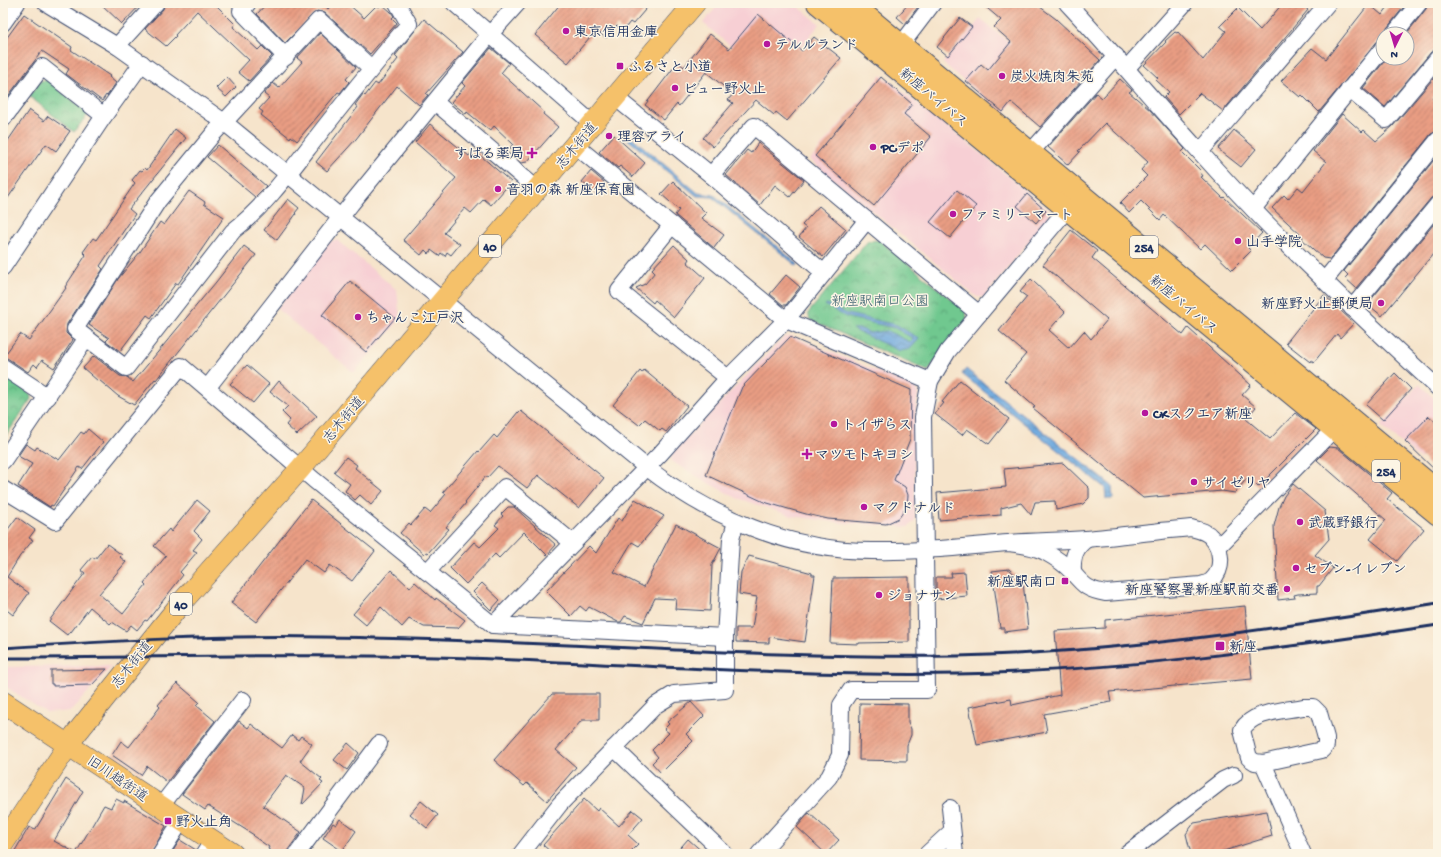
<svg xmlns="http://www.w3.org/2000/svg" width="1441" height="857" font-family="'Gochi Hand','Klee One',sans-serif">
<defs>
<pattern id="park-crowns" width="20" height="18" patternUnits="userSpaceOnUse"><rect width="20" height="18" fill="#70c88f"/><path d="M2 6a3 3 0 1 1 6 0M12 15a3 3 0 1 1 6 0" fill="none" stroke="#5ba378"/></pattern>
<pattern id="water-waves" width="16" height="10" patternUnits="userSpaceOnUse"><rect width="16" height="10" fill="#6da8de"/><path d="M0 5q4-4 8 0t8 0" fill="none" stroke="#5989b7"/></pattern>
<pattern id="building-hatch" width="6" height="6" patternUnits="userSpaceOnUse"><rect width="6" height="6" fill="#e99d83"/><path d="M-1 1l2-2M0 6l6-6M5 7l2-2" fill="none" stroke="#bc806e"/></pattern>
</defs>
<rect width="100%" height="100%" fill="#fcf5e5"/>
<filter id="ink" filterUnits="userSpaceOnUse"><feTurbulence type="fractalNoise" baseFrequency=".025" numOctaves="2"/><feDisplacementMap in="SourceGraphic" scale="8" xChannelSelector="R" yChannelSelector="G"/><feConvolveMatrix kernelMatrix="1 2 1 2 8 2 1 2 1" color-interpolation-filters="sRGB"/></filter>
<filter id="wash" filterUnits="userSpaceOnUse"><feTurbulence type="fractalNoise" baseFrequency=".012" numOctaves="4" result="noise"/><feDisplacementMap in="SourceGraphic" scale="16" xChannelSelector="R" yChannelSelector="G"/><feGaussianBlur stdDeviation="0.9" result="paint"/><feColorMatrix in="noise" values="0 0 0 0 0 0 0 0 0 0 0 0 0 0 0 0 0 1.4 0 .05"/><feComposite in="paint" operator="in"/></filter>
<g filter="url(#wash)">
<rect width="100%" height="100%" fill="#f6e4cb"/>
<g fill="#f7cfd4">
<path d="M720 3H794L820 24 772 81 703 23Z"/>
<path d="M980 19 1042 68 1003 114 943 63Z"/>
<path d="M881 75 952 130 1048 209 1049 217 984 297H977L810 160Z"/>
<path d="M337 240 397 290 400 319 354 373 277 309 330 241Z"/>
<path d="M792 336 915 387 918 394 914 424 915 521 908 527 842 523 792 516 737 498 710 484 671 461V454L784 337Z"/>
<path d="M1419 384 1438 402V439L1420 459 1381 426Z"/>
<path d="M112 666 71 711 47 713 3 685V667Z"/>
</g>
<g fill="url(#park-crowns)" stroke="#467c76">
<path d="M47 80 89 113 74 132 29 96 40 81Z"/>
<path d="M879 240 966 311 967 319 928 371 810 320 808 313 868 241Z"/>
<path d="M3 372 30 394 31 399 3 440Z"/>
</g>
<g fill="url(#water-waves)" stroke="#446c9e">
<path d="M628 134 698 193 714 195 798 264 797 266 712 197 697 196 625 137Z"/>
<path d="M827 304 847 314 897 325 919 339 910 349 900 351 852 329H861L870 333 887 331 910 342 914 339 895 328 846 317 825 305Z"/>
<path d="M966 369 1112 486 1113 499H1106L1105 488 962 374Z"/>
</g>
<g id="blocks">
<g fill="url(#building-hatch)">
<path d="M100 3H142L122 24Z"/>
<path d="M165 3H214L235 24 233 27 258 50 262 46 272 56 249 81 238 72 249 60 197 11 175 35 176 36 166 46 145 29 163 9Z"/>
<path d="M267 3H322L328 9 334 3H347L364 18 377 5 379 7 382 4 391 12 394 16 392 18 397 23 370 54 325 13 317 11 285 43 257 14Z"/>
<path d="M561 3H651L633 24 630 22 623 31 617 26 606 38 596 30 568 63 535 35Z"/>
<path d="M909 3H921L905 24 897 17Z"/>
<path d="M981 3H1035L1056 19 1100 60 1040 127 1011 102 1003 112 966 81 981 64 988 70 1011 42 994 27 1001 20Z"/>
<path d="M1283 3H1300L1308 10 1223 111 1200 93 1179 114 1164 97 1169 92 1156 80 1158 78 1144 65 1166 42 1165 41 1175 32 1177 33 1178 32 1203 60 1226 31 1220 26 1238 8 1260 30Z"/>
<path d="M1391 3H1407L1387 28 1385 33 1319 112 1302 95 1300 97 1281 81 1312 48 1326 59 1369 4 1382 15Z"/>
<path d="M1428 3H1434L1438 7V49L1431 52 1385 107 1363 88 1387 58H1407V33L1426 9Z"/>
<path d="M24 14 72 47 71 50 110 76 109 77 116 83 107 96 106 95 102 101 66 74 69 69 42 51 3 103V43Z"/>
<path d="M758 14 802 51 814 37 841 58 787 121 776 112 774 115 756 100 713 147 703 138 733 103 728 100 733 94 706 72 679 106 677 104 664 120 645 105 678 62 684 67 710 34 729 49Z"/>
<path d="M960 18 972 27 948 56 937 47Z"/>
<path d="M424 19 463 52 426 94 428 95 419 105 397 86 356 139 327 171 316 162 358 107 355 105 363 94 365 96 375 83 378 85 398 59 395 56Z"/>
<path d="M320 33 356 67 346 79 349 82 340 93 338 92 297 141 291 136 290 138 261 115 263 112 259 109 269 98 264 94 273 83 279 88 302 62 297 58Z"/>
<path d="M491 48 509 63 501 73 544 112 543 114 558 127 527 162 521 163 513 156V150L510 148 513 144 494 126 490 131 467 112 466 114 451 102 465 86 462 83Z"/>
<path d="M1438 73V91L1432 98 1438 104V131L1431 134 1330 259 1323 258 1302 239 1303 237 1272 208 1284 195 1288 199 1298 187 1303 191 1326 162 1313 151 1342 114 1362 132 1364 130 1376 141 1393 126Z"/>
<path d="M227 77 236 87 226 97 216 88Z"/>
<path d="M881 77 912 104 904 114 931 137 874 206 815 156Z"/>
<path d="M1120 79 1132 90 1129 92 1150 110 1185 149 1182 152 1201 171 1200 172 1203 176 1201 177 1223 198 1224 197 1262 233 1248 248 1251 251 1232 270 1205 244 1200 249 1164 215 1160 220 1141 201 1129 213 1120 203 1147 176 1141 170 1148 162 1105 123 1078 151 1080 152 1068 165 1048 147 1096 93 1102 98Z"/>
<path d="M29 110 44 121 48 116 70 131 56 151 46 144 3 205V148Z"/>
<path d="M430 124 469 156 474 150 511 182 491 205 484 199 471 213 465 208 444 233 460 244 451 255 447 252 445 256 441 253 439 256 431 250 429 254 425 250 421 255 403 240 456 178 415 142Z"/>
<path d="M175 129 186 138 129 209 135 214 100 266 103 269 67 324 66 333 73 340 54 368 42 360 37 367 34 364 28 372 4 356 20 334 29 340 66 288 65 287 86 255 83 252 93 238 96 240 135 183 132 180 140 170 142 171 145 168 147 170Z"/>
<path d="M1234 130 1256 149 1241 167 1218 149Z"/>
<path d="M614 135 645 163 633 177 620 166 618 168 599 152Z"/>
<path d="M758 143 804 180 790 197 775 185 760 205 726 175 747 150 751 153Z"/>
<path d="M218 145 266 186 255 197 207 157Z"/>
<path d="M1438 155V195L1431 198 1356 288 1345 278 1348 275 1344 271Z"/>
<path d="M591 171 605 183 596 194 582 182Z"/>
<path d="M673 181 706 213 701 218 724 235 714 248 675 215 679 210 661 194Z"/>
<path d="M957 190 976 206 950 238 930 222Z"/>
<path d="M189 191 205 202 204 204 224 217 178 284 176 283 151 318 147 315 120 351 106 341 109 338 89 325 118 279 140 252 160 222 164 225Z"/>
<path d="M1027 194 1046 211 1036 223 1017 206Z"/>
<path d="M288 199 299 208 295 213 296 214 277 240 264 230Z"/>
<path d="M819 206 846 229 823 257 799 237 806 228 802 225Z"/>
<path d="M1438 219V248L1382 316 1371 307 1369 302Z"/>
<path d="M1071 230 1097 251 1092 258 1183 335 1188 328 1251 385 1242 395 1256 407 1246 419 1270 439 1295 413 1316 429 1258 487 1248 477 1235 493 1222 491 1143 498 1033 408 1035 407 1004 380 1026 354 999 331 1027 297 1020 292 1031 279 1065 312 1049 330 1069 348 1084 331 1091 339 1107 320 1043 265Z"/>
<path d="M674 245 689 259 687 262 705 278 674 317 655 300 653 303 636 288 645 284 655 272 652 269Z"/>
<path d="M244 246 256 255 156 380 155 379 134 405 118 396 99 380 98 381 83 368 94 356 120 376 127 377 133 382 216 282Z"/>
<path d="M786 275 800 287 786 305H783L770 294Z"/>
<path d="M350 281 395 318 366 352 322 315Z"/>
<path d="M1324 295 1354 323 1340 338 1337 334 1314 362 1311 360 1310 362 1286 343Z"/>
<path d="M790 337 911 390 910 439 894 480 905 487 908 495 907 506 899 518 886 524 876 523 828 519 806 514 764 502 706 475 742 387Z"/>
<path d="M247 365 269 384 253 403 230 384Z"/>
<path d="M644 370 687 406 666 432 662 429 660 431 645 419 639 425 613 405 640 371 642 373Z"/>
<path d="M1395 373 1411 389 1383 420 1366 405Z"/>
<path d="M960 380 1009 419 989 444 967 429 962 435 935 414 944 403 942 402Z"/>
<path d="M279 381 317 416 297 435 286 425 290 420 282 412 288 406 270 392Z"/>
<path d="M521 411 604 478 579 508 538 475 527 488 498 466 487 478 486 476 465 502 466 503 446 527 449 529 428 553 426 552 424 554 400 533 409 523 411 525 425 509 430 513 446 494 443 492 478 451 479 452 494 435 497 438 518 412 519 413Z"/>
<path d="M1429 416 1438 424V473L1405 441Z"/>
<path d="M88 429 103 442 82 469 79 467 53 506 51 505 50 507 18 486 32 464 18 456 26 444 35 450 37 447 59 460 81 432 84 434Z"/>
<path d="M1330 447 1338 448 1392 493 1387 499 1424 529 1397 561 1370 539 1386 520 1317 460Z"/>
<path d="M346 457 357 465 355 468 383 491 371 505 360 495 355 500 345 491 350 484 334 472Z"/>
<path d="M1063 463 1089 488V498L1083 504 1056 510 1055 501 1035 502 1031 515 1021 503 1001 508V515L939 520 937 493 1006 487 1004 469Z"/>
<path d="M1293 484 1325 511 1329 539 1315 555 1333 568 1319 586H1317V593L1298 594 1294 595 1295 598 1278 600 1274 526 1279 507 1284 496Z"/>
<path d="M635 499 664 516 639 546 632 542 614 572 644 587 676 524 721 548 712 565 710 611 675 609 676 599 655 598 643 623 625 616 621 622H618L589 607 586 611 580 606 571 616 546 591 589 546 596 553 618 518 622 521Z"/>
<path d="M197 500 210 511 194 531 202 539 193 550 197 552 180 572 183 575 147 621 145 620 137 630 131 625 126 631 112 622 110 624 90 607 71 632 70 631 67 635 49 621 85 573 81 570 92 557 95 559 107 544 122 555 120 557 126 562 99 594 123 614 146 585 144 583 166 556 154 546 169 529 171 532Z"/>
<path d="M311 500 375 551 352 581 330 565 324 573 305 559 256 622 231 603Z"/>
<path d="M508 507H514L556 545 547 555 524 532 499 558 495 554 466 584 450 568 474 542 480 547 499 528 495 525 503 516 501 514Z"/>
<path d="M17 517 35 530 29 538 33 540 20 556 7 577 29 593 13 615 3 607V536Z"/>
<path d="M749 556 812 573V575H815L805 642 769 637V643L736 642V628H752L757 597 739 594 741 572Z"/>
<path d="M1009 569 1023 582 1028 629 1004 632V628H1000L992 571Z"/>
<path d="M391 570 410 588 415 582 435 600 436 598 465 620 458 628 424 627 409 619 402 627 381 607 366 625 353 614Z"/>
<path d="M965 572 967 596 936 599V577H952L951 573Z"/>
<path d="M909 577V642L859 643V644L830 643 833 578Z"/>
<path d="M482 583 500 600 491 610 473 592Z"/>
<path d="M1245 606 1252 679 1109 692 1111 702 1044 714 1047 732 977 745 969 707 1011 699 1012 705 1060 695 1055 631 1105 628V620Z"/>
<path d="M107 669 92 685 53 686V684H51V670Z"/>
<path d="M177 683 199 702 196 705 215 721 167 782 147 766 141 775 112 755 121 741 129 747 160 707 158 705Z"/>
<path d="M552 694H599V720H582L556 750 576 767 547 801 527 783 524 786 494 760Z"/>
<path d="M691 702 704 716 686 734 693 741 661 773 652 763 658 757 652 750 669 733 664 729 669 724 667 722Z"/>
<path d="M860 703 908 704V722L911 729V735L907 745V761L859 760Z"/>
<path d="M239 721 248 728 251 724 282 748 292 735 298 740 301 736 312 744 300 761 322 779 320 781 323 783 302 805 305 788 286 775 263 806 301 832 285 854H275L268 849 269 847 253 836 254 835 208 806 205 810 182 794Z"/>
<path d="M348 743 359 753 347 770 334 760Z"/>
<path d="M66 779 83 791 54 841 76 853 104 805 111 808 116 799 124 803V801L166 826 151 854H13L29 827 35 830Z"/>
<path d="M584 799 597 811 599 808 619 826 633 810 643 818 628 835 638 844 628 854H553L543 845Z"/>
<path d="M421 801 438 815 427 828 410 814Z"/>
<path d="M1267 811 1272 836 1214 854H1191L1186 834 1194 823Z"/>
<path d="M809 813 839 840 826 854 797 827Z"/>
<path d="M340 819 356 831 342 851 323 838 333 823 336 825Z"/>
<path d="M688 839 705 854H675Z"/>
<path d="M180 840 196 850 195 854H171Z"/>
</g>
</g>
</g>
<g filter="url(#ink)">
<use href="#blocks" fill-opacity="0" stroke="#3c4a6e" stroke-width="1"/>
<g fill="none" stroke-linecap="round" stroke-linejoin="round">
<defs>
<g id="minor">
<path d="M46 3 117 46 224 122 646 467C710 517 790 551 872 551 918 552 962 547 1008 543 1034 541 1060 541 1086 539 1121 536 1156 531 1191 528 1198 530 1206 531 1211 537 1222 548 1224 569 1212 580 1209 583 1204 584 1201 585L1106 593C1088 590 1084 586 1073 573 1066 565 1054 557 1045 552 1035 546 1022 545 1010 543"/>
<path d="M248 3 241 11 286 57"/>
<path d="M454 3 593 124"/>
<path d="M1067 3C1113 52 1155 103 1200 152 1274 235 1356 312 1438 388"/>
<path d="M3 23 17 3"/>
<path d="M1394 34 1419 3"/>
<path d="M901 45 933 3"/>
<path d="M117 46 156 3"/>
<path d="M371 68 319 20 214 133 158 201 75 329 126 368 233 231C264 207 289 173 313 142 344 102 376 63 409 24L397 3"/>
<path d="M1127 68 1185 3"/>
<path d="M1349 89 1386 120 1438 58"/>
<path d="M616 98 711 175 754 126 979 314"/>
<path d="M435 102 538 190"/>
<path d="M3 119 42 67 104 116"/>
<path d="M575 145 786 320 930 381"/>
<path d="M1200 152 1328 3"/>
<path d="M1030 153 1116 56"/>
<path d="M711 175 824 273"/>
<path d="M1253 209 1383 48"/>
<path d="M672 225 619 291 728 378"/>
<path d="M3 267 104 116 142 63"/>
<path d="M1325 280 1438 140"/>
<path d="M1352 308 1438 204"/>
<path d="M3 367 48 397"/>
<path d="M208 387 351 204 490 34 518 3"/>
<path d="M3 461 86 339"/>
<path d="M3 489 55 521 181 366 314 480 493 625 725 637"/>
<path d="M1218 547 1334 429"/>
<path d="M427 572 505 487 573 543"/>
<path d="M1073 572C1072 558 1075 547 1087 539"/>
<path d="M493 625 660 454 728 378 786 320 867 220"/>
<path d="M1303 707H1313L1319 713 1326 738V745L1322 750 1263 763 1255 762 1249 758 1242 730C1252 711 1284 711 1303 707Z"/>
<path d="M614 748 725 854"/>
<path d="M1263 763 1303 854"/>
<path d="M161 806 243 700"/>
<path d="M950 808 955 854"/>
<path d="M160 854 182 820"/>
<path d="M204 854 213 840"/>
<path d="M297 854 379 744"/>
<path d="M521 854 560 804 656 705 674 694 725 690V637L731 539 736 522"/>
<path d="M759 854 829 777 840 755 841 705 851 690H927L923 417 930 381 948 351 1068 208"/>
<path d="M927 854 952 831"/>
<path d="M1127 854 1223 780 1234 775"/>
</g>
<g id="major">
<path d="M3 702 233 854"/>
<path d="M3 844 75 735 182 602 300 469 695 3"/>
</g>
<g id="highway">
<path d="M818 3 1438 514"/>
<path d="M850 3 1438 492"/>
</g>
</defs>
<use href="#minor" stroke="#3c4a6e" stroke-width="18"/>
<use href="#major" stroke="#3c4a6e" stroke-width="22"/>
<use href="#highway" stroke="#3c4a6e" stroke-width="24"/>
<use href="#minor" stroke="#fff" stroke-width="16"/>
<use href="#major" stroke="#f5c16b" stroke-width="21"/>
<use href="#highway" stroke="#f5c16b" stroke-width="22"/>
<g stroke="#1b2f5e" stroke-width="3">
<path d="M3 648C109 641 215 635 321 637 533 639 745 659 957 656 1118 653 1279 628 1438 603"/>
<path d="M3 658C147 658 292 653 437 657 610 662 783 677 957 674 1118 671 1279 649 1438 625"/>
</g>
</g>
</g>
<g fill="#b5179e" stroke="#fcf5e5" stroke-width="1.5">
<circle cx="566" cy="31" r="4"/>
<circle cx="767" cy="44" r="4"/>
<rect x="616" y="62" width="8" height="8" rx="2"/>
<circle cx="1002" cy="76" r="4"/>
<circle cx="675" cy="88" r="4"/>
<circle cx="609" cy="136" r="4"/>
<circle cx="873" cy="147" r="4"/>
<path d="M530 147h4v4h4v4h-4v4h-4v-4h-4v-4h4z"/>
<circle cx="498" cy="189" r="4"/>
<circle cx="953" cy="214" r="4"/>
<circle cx="1238" cy="241" r="4"/>
<circle cx="1381" cy="303" r="4"/>
<circle cx="358" cy="317" r="4"/>
<circle cx="1145" cy="413" r="4"/>
<circle cx="834" cy="424" r="4"/>
<path d="M805 448h4v4h4v4h-4v4h-4v-4h-4v-4h4z"/>
<circle cx="1194" cy="482" r="4"/>
<circle cx="864" cy="507" r="4"/>
<circle cx="1300" cy="522" r="4"/>
<circle cx="1296" cy="568" r="4"/>
<rect x="1061" y="577" width="8" height="8" rx="2"/>
<circle cx="1287" cy="589" r="4"/>
<circle cx="879" cy="595" r="4"/>
<rect x="1215" y="641" width="10" height="10" rx="2"/>
<rect x="164" y="817" width="8" height="8" rx="2"/>
</g>
<g text-anchor="middle" stroke-width="3" stroke-linejoin="round" paint-order="stroke">
<g fill="#fcf5e5" stroke="#5e6a86" stroke-width="1">
<rect x="479" y="235" width="22" height="22" rx="3"/>
<rect x="1130" y="236" width="28" height="22" rx="3"/>
<rect x="1372" y="460" width="28" height="22" rx="3"/>
<rect x="170" y="593" width="22" height="22" rx="3"/>
</g>
<g font-size="13" font-weight="bold" fill="#1b2f5e">
<text x="490" y="251">40</text>
<text x="1144" y="252">254</text>
<text x="1386" y="476">254</text>
<text x="181" y="609">40</text>
</g>
<g font-size="14" font-weight="bold" fill="#1b2f5e" stroke="#fcf5e5" text-anchor="start">
<text x="574" y="36">東京信用金庫</text>
<text x="775" y="49">テルルランド</text>
<text x="628" y="71">ふるさと小道</text>
<text x="1010" y="81">炭火焼肉朱苑</text>
<text x="683" y="93">ビュー野火止</text>
<text x="617" y="141">理容アライ</text>
<text x="881" y="152">PCデポ</text>
<text x="524" y="158" text-anchor="end">すばる薬局</text>
<text x="506" y="194">音羽の森 新座保育園</text>
<text x="961" y="219">ファミリーマート</text>
<text x="1246" y="246">山手学院</text>
<text x="1373" y="308" text-anchor="end">新座野火止郵便局</text>
<text x="366" y="322">ちゃんこ江戸沢</text>
<text x="1153" y="418">CKスクエア新座</text>
<text x="842" y="429">トイザらス</text>
<text x="815" y="459">マツモトキヨシ</text>
<text x="1202" y="487">サイゼリヤ</text>
<text x="872" y="512">マクドナルド</text>
<text x="1308" y="527">武蔵野銀行</text>
<text x="1304" y="573">セブン-イレブン</text>
<text x="1057" y="586" text-anchor="end">新座駅南口</text>
<text x="1279" y="594" text-anchor="end">新座警察署新座駅前交番</text>
<text x="887" y="600">ジョナサン</text>
<text x="1229" y="651">新座</text>
<text x="176" y="826">野火止角</text>
</g>
<g font-size="14" fill="#1b2f5e" stroke="#fcf5e5">
<text transform="translate(934 97) rotate(40)" y="5">新座バイパス</text>
<text transform="translate(576 145) rotate(-50)" y="5">志木街道</text>
<text transform="translate(1184 304) rotate(40)" y="5">新座バイパス</text>
<text transform="translate(343 419) rotate(-50)" y="5">志木街道</text>
<text transform="translate(131 664) rotate(-51)" y="5">志木街道</text>
<text transform="translate(118 778) rotate(34)" y="5">旧川越街道</text>
</g>
<g font-size="14" fill="#355d6d" stroke="#fcf5e5">
<text x="880" y="305">新座駅南口公園</text>
</g>
</g>
<rect width="1441" height="857" fill="none" stroke="#fcf5e5" stroke-width="16"/>
<g transform="translate(1395 46) rotate(185)"><circle r="19" fill="#fcf5e5" stroke="#a2a6af"/>
<path d="M0-3L7 15L0 10L-7 15Z" fill="#b5179e"/>
<text y="-6" font-size="11" font-weight="bold" text-anchor="middle" fill="#1b2f5e">N</text>
</g>
</svg>
